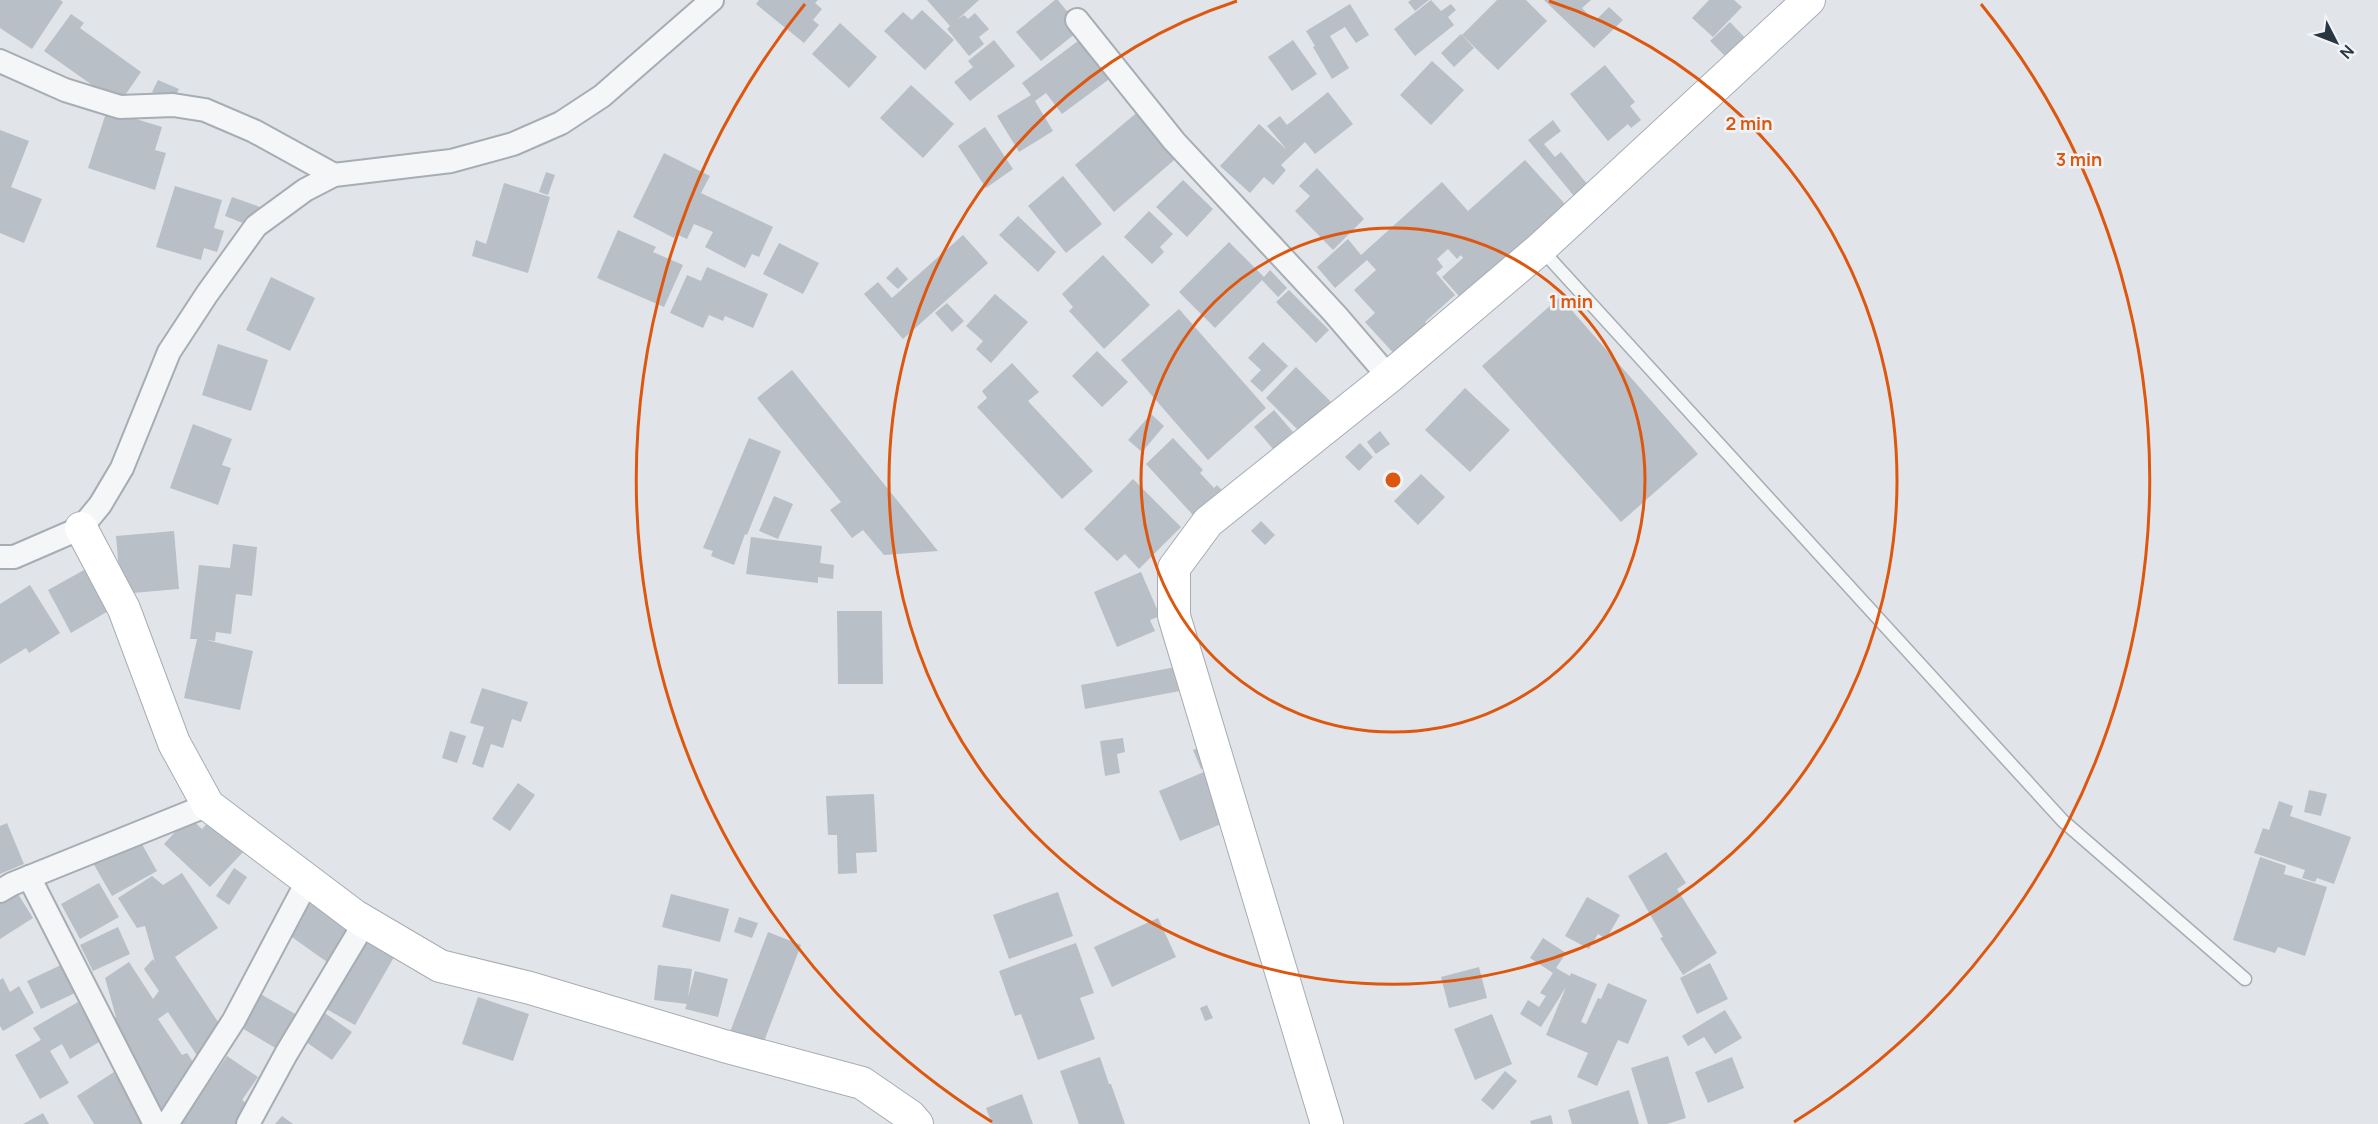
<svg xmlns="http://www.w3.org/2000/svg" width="2378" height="1124" font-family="Manrope,sans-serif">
<rect width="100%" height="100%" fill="#e1e5ea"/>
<g fill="#b8bfc6">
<path d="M0 0H60L63 2 32 49 0 28Z"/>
<path d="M759 0H818L815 3 822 9 813 20 819 25 804 43 756 4Z"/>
<path d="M927 0H979L957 20 964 15 968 19 975 13 989 29 979 37 984 44 969 56 947 29 950 26Z"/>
<path d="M1055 0H1058L1081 29 1041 61 1016 32Z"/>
<path d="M1411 0H1429L1415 11 1408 2Z"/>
<path d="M1431 0 1441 11 1451 4 1456 10 1448 17 1454 25 1415 56 1394 29Z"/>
<path d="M1497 0H1526L1547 21 1498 70 1462 35Z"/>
<path d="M1544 0H1591L1582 8 1595 21 1609 7 1623 20 1594 48Z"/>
<path d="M1709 0H1734L1742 7 1713 37 1692 18Z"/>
<path d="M1350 4 1369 35 1356 43 1345 27 1330 36 1349 68 1332 79 1313 47 1315 46 1306 31Z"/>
<path d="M922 10 954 40 925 70 884 31 903 12 912 20Z"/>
<path d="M71 14 84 23 80 28 141 72 119 104 44 51Z"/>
<path d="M1730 22 1749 42 1730 61 1710 41Z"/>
<path d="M840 23 877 57 849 88 812 54Z"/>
<path d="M1461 34 1474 48 1454 67 1441 53Z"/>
<path d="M1082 38 1112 77 1062 114 1046 93 1035 101 1053 131 1019 152 997 116 1031 95 1022 83Z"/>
<path d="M994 40 1015 66 970 101 954 82 973 67 968 61Z"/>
<path d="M1293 40 1317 74 1292 91 1268 57Z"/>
<path d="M1432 61 1464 90 1431 125 1400 95Z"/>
<path d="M1605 65 1635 102 1630 106 1641 120 1631 128 1628 124 1608 141 1570 94Z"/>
<path d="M158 80 179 89 173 101 152 92Z"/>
<path d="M911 85 954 124 923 158 880 118Z"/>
<path d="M1328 92 1353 124 1315 154 1305 142 1281 165 1286 170 1273 185 1264 177 1250 193 1220 166 1259 124 1287 150 1267 126 1280 116 1287 125Z"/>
<path d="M1141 109 1180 155 1114 212 1075 165Z"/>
<path d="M107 110 162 127 155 150 166 153 155 190 88 168Z"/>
<path d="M1553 120 1561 131 1544 144 1555 157 1561 152 1592 190 1578 201 1528 140Z"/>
<path d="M985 127 1013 169 986 188 958 146Z"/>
<path d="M0 130 29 141 11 187 42 199 24 243 0 233Z"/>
<path d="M664 153 710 176 701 193 773 227 759 257 752 254 745 268 705 247 713 232 694 224 687 239 676 234 674 238 633 217Z"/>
<path d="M1525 160 1565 204 1504 260 1467 305 1442 277 1463 258 1461 255 1457 259 1448 249 1437 259 1443 267 1436 273 1455 295 1425 322 1429 327 1396 356 1365 322 1375 313 1354 290 1376 270 1367 260 1335 288 1317 267 1348 239 1361 255 1442 182 1468 211Z"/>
<path d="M1317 168 1364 219 1333 250 1295 211 1310 196 1299 186Z"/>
<path d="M546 172 555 175 548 195 539 192Z"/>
<path d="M1063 176 1102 224 1066 253 1028 206Z"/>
<path d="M1183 180 1213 209 1187 237 1156 207Z"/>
<path d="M504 183 550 197 528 273 472 256 476 240 486 244Z"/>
<path d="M175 186 222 200 214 228 224 231 217 252 204 248 201 260 156 247Z"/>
<path d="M232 197 260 207 253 227 225 216Z"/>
<path d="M1149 211 1173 234 1160 247 1164 252 1152 264 1124 237Z"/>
<path d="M1018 216 1056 252 1038 272 999 235Z"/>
<path d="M618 230 656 247 653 252 683 265 664 307 597 278Z"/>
<path d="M963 235 988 263 903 339 864 294 878 282 892 298Z"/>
<path d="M1229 242 1264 277 1270 270 1287 288 1278 297 1262 280 1215 328 1179 292Z"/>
<path d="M779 243 819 263 803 294 763 274Z"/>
<path d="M1103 255 1150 305 1104 349 1069 311 1073 307 1062 294Z"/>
<path d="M707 267 768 294 753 328 725 316 723 321 709 315 703 328 670 313 687 275 701 281Z"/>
<path d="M897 267 908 279 898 289 886 278Z"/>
<path d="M271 277 315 298 290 351 246 330Z"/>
<path d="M1289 290 1329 330 1316 343 1276 302Z"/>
<path d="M995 294 1028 322 991 363 976 349 983 341 966 326Z"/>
<path d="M1560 297 1698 454 1621 522 1482 366Z"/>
<path d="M947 303 964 321 952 332 935 313Z"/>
<path d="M1179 309 1266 408 1208 460 1121 360Z"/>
<path d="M1263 342 1288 366 1262 392 1250 381 1261 370 1248 358Z"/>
<path d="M218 344 268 360 251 411 202 395Z"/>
<path d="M1097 351 1128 382 1102 407 1072 376Z"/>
<path d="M1012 363 1039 392 1028 401 1093 471 1062 499 977 407 987 398 982 391Z"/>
<path d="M1296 367 1331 402 1301 433 1266 398Z"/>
<path d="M792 370 938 551 884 555 863 530 852 538 830 510 841 502 757 398Z"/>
<path d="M1465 388 1510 430 1470 472 1425 430Z"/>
<path d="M1274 410 1293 432 1273 449 1254 427Z"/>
<path d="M1151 414 1164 426 1142 452 1128 440Z"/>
<path d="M193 424 232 439 222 465 231 468 218 505 170 488Z"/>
<path d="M1380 431 1390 444 1376 454 1367 442Z"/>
<path d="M749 438 781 451 747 535 745 534 734 565 711 556 713 551 703 548Z"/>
<path d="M1173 438 1203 470 1200 473 1214 488 1217 485 1231 500 1203 526 1146 464Z"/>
<path d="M1360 443 1373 457 1359 471 1345 457Z"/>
<path d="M1421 474 1445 497 1418 525 1394 501Z"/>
<path d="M1133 479 1181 527 1139 569 1125 554 1117 561 1084 529Z"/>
<path d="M774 496 793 504 778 539 759 531Z"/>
<path d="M1261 521 1275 535 1265 545 1251 531Z"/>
<path d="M174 531 179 589 121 594 116 536Z"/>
<path d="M751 537 822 546 820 563 834 565 833 579 818 577V583L746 574Z"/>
<path d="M233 544 257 547 252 596 236 594 231 634 216 632 215 641 206 640 253 651 240 710 184 698 197 639H190L199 565 230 568Z"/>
<path d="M93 565 115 607 71 633 48 590Z"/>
<path d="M1141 572 1160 616 1150 620 1155 631 1117 647 1094 592Z"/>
<path d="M30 585 60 633 29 653 26 648 0 664V604Z"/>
<path d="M837 611H882L883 684H838Z"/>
<path d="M1181 666 1185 690 1085 709 1081 685Z"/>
<path d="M482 688 528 702 521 722 512 719 503 748 491 744 483 768 472 764 484 727 470 723Z"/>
<path d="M450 731 466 736 457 763 442 758Z"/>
<path d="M1123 738 1125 752 1117 754 1120 773 1105 776 1100 741Z"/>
<path d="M1206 744 1214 764 1201 769 1193 750Z"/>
<path d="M1204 772 1226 822 1180 841 1159 791Z"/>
<path d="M518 783 535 795 510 831 492 819Z"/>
<path d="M2309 790 2327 794 2321 816 2304 812Z"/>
<path d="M874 794 877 852 856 853 857 873 838 874 837 835H828L826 796Z"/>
<path d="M2279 801 2293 806 2290 816 2351 837 2334 884 2317 878 2315 882 2302 878 2305 870 2254 853 2263 828 2269 830Z"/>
<path d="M189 817 202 829 211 819 245 850 210 887 164 844Z"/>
<path d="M7 823 24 864 0 874V826Z"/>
<path d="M138 837 157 871 112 896 93 863Z"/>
<path d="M1666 852 1686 883 1677 889 1717 953 1683 975 1660 938 1663 937 1628 876Z"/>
<path d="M2260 857 2286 866 2284 874 2327 887 2305 956 2278 947 2275 953 2233 940Z"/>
<path d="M234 868 247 877 229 905 216 896Z"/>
<path d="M182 873 218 928 175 957 224 1031 198 1057 168 1012 158 1019 182 1055 187 1053 197 1068 170 1104 160 1111 130 1065 136 1058 130 1059 108 1026 116 1017 105 978 129 962 153 999 159 991 144 969 153 959 155 962 145 926 137 928 118 898 152 876 163 885Z"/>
<path d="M99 883 119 917 80 939 61 904Z"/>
<path d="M15 889 33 918 0 939V898Z"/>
<path d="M1058 892 1073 936 1009 959 993 915Z"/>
<path d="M671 894 729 909 720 942 662 927Z"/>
<path d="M1587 897 1620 915 1606 939 1598 934 1589 949 1565 936Z"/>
<path d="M314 898 353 924 327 962 289 935Z"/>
<path d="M739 917 758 923 752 938 734 932Z"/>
<path d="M1158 918 1176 957 1112 987 1094 947Z"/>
<path d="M118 927 130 954 93 971 80 945Z"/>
<path d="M361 932 397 952 355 1025 319 1005Z"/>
<path d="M768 932 801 945 763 1044 730 1032Z"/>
<path d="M1543 938 1566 953 1556 968 1570 976 1571 973 1597 984 1581 1022 1586 1024 1598 998 1601 999 1608 983 1647 1000 1628 1044 1618 1040 1597 1086 1577 1077 1588 1053 1546 1035 1566 987 1541 1027 1520 1014 1528 1000 1539 1007 1546 996 1540 993 1553 973 1530 958Z"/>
<path d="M1076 943 1094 993 1080 998 1095 1039 1038 1060 1021 1014 1015 1016 999 971Z"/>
<path d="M1710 963 1728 999 1697 1014 1680 978Z"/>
<path d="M61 965 75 993 41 1009 27 981Z"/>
<path d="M658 965 692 969 688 997 695 971 728 979 718 1017 685 1009 687 1004 654 1000Z"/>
<path d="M1479 967 1487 998 1449 1008 1441 977Z"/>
<path d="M3 978 10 992 19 986 34 1013 3 1031 0 1026V980Z"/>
<path d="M257 992 297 1015 277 1049 237 1025Z"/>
<path d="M478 997 529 1014 513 1061 462 1044Z"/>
<path d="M78 1002 101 1041 70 1059 62 1044 50 1051 69 1083 40 1099 15 1055 41 1040 33 1028Z"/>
<path d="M1207 1005 1213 1018 1205 1021 1200 1008Z"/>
<path d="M319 1009 352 1032 332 1060 299 1037Z"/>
<path d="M1725 1010 1742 1038 1715 1054 1704 1037 1688 1046 1682 1036Z"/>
<path d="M1492 1014 1512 1064 1475 1080 1454 1029Z"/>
<path d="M227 1056 258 1077 242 1100 252 1107 241 1124H181Z"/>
<path d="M1668 1056 1686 1118 1667 1124H1648L1631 1068Z"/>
<path d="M1100 1057 1109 1084H1111L1125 1124H1079L1060 1071Z"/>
<path d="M1732 1057 1744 1088 1708 1103 1695 1072Z"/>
<path d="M1505 1071 1517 1081 1493 1110 1481 1100Z"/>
<path d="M114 1072 141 1115 143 1124H94L77 1096Z"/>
<path d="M1629 1090 1639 1124H1572L1568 1110Z"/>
<path d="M1022 1094 1033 1124H992L986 1108Z"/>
<path d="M43 1113 49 1124H23Z"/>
<path d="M1551 1115 1553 1124H1531L1530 1121Z"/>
<path d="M282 1116 293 1124H275Z"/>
</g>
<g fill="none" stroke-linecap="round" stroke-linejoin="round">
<defs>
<path id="lane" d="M1541 249 2063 821 2245 979"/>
<g id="street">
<path d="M1077 20 1174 141 1335 314 1389 377"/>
<path d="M0 61 65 90 120 107 173 105 205 110 254 131 334 175"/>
<path d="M0 557H14L81 528 100 505 122 468 169 352 207 294 256 226 305 190 334 175 451 161 513 144 561 123 602 96 712 0"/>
<path d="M29 877 155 1124"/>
<path d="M0 891 12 884 208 805"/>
<path d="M167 1124 234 1020 308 880"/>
<path d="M248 1124 286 1054 365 922"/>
</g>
<g id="secondary">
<path d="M81 528 124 609 174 743 208 805 355 916 440 966 530 988 724 1046 862 1083 910 1116 917 1124"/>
<path d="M1327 1124 1174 616V568L1208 522 1389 377 1541 248 1809 0"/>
</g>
</defs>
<use href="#lane" stroke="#a6adb4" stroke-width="15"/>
<use href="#street" stroke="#a6adb4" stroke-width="26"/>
<use href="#secondary" stroke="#a6adb4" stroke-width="34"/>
<use href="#lane" stroke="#f4f6f8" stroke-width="12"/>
<use href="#street" stroke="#f4f6f8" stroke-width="22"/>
<use href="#secondary" stroke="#fff" stroke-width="32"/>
</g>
<g fill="none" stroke="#de570f" stroke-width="3">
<circle cx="1393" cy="480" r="252"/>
<path d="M1549 1A504 504 0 1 1 1237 1"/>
<path d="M992 1122A757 757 0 0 1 805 4M1981 4A757 757 0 0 1 1794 1122"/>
</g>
<circle cx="1393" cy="480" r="9" fill="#de570f" stroke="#f1f4f7" stroke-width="3"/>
<g font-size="18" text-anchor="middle" font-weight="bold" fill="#de570f" stroke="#f1f4f7" stroke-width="5" stroke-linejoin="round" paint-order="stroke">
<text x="1749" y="130">2 min</text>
<text x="2079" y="166">3 min</text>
<text x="1571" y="308">1 min</text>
</g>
<g transform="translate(2336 42) rotate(132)" stroke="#f1f4f7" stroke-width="4.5" paint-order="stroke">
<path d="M0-4.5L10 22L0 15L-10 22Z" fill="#293541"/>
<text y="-9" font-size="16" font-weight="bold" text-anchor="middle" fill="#293541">N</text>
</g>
</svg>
